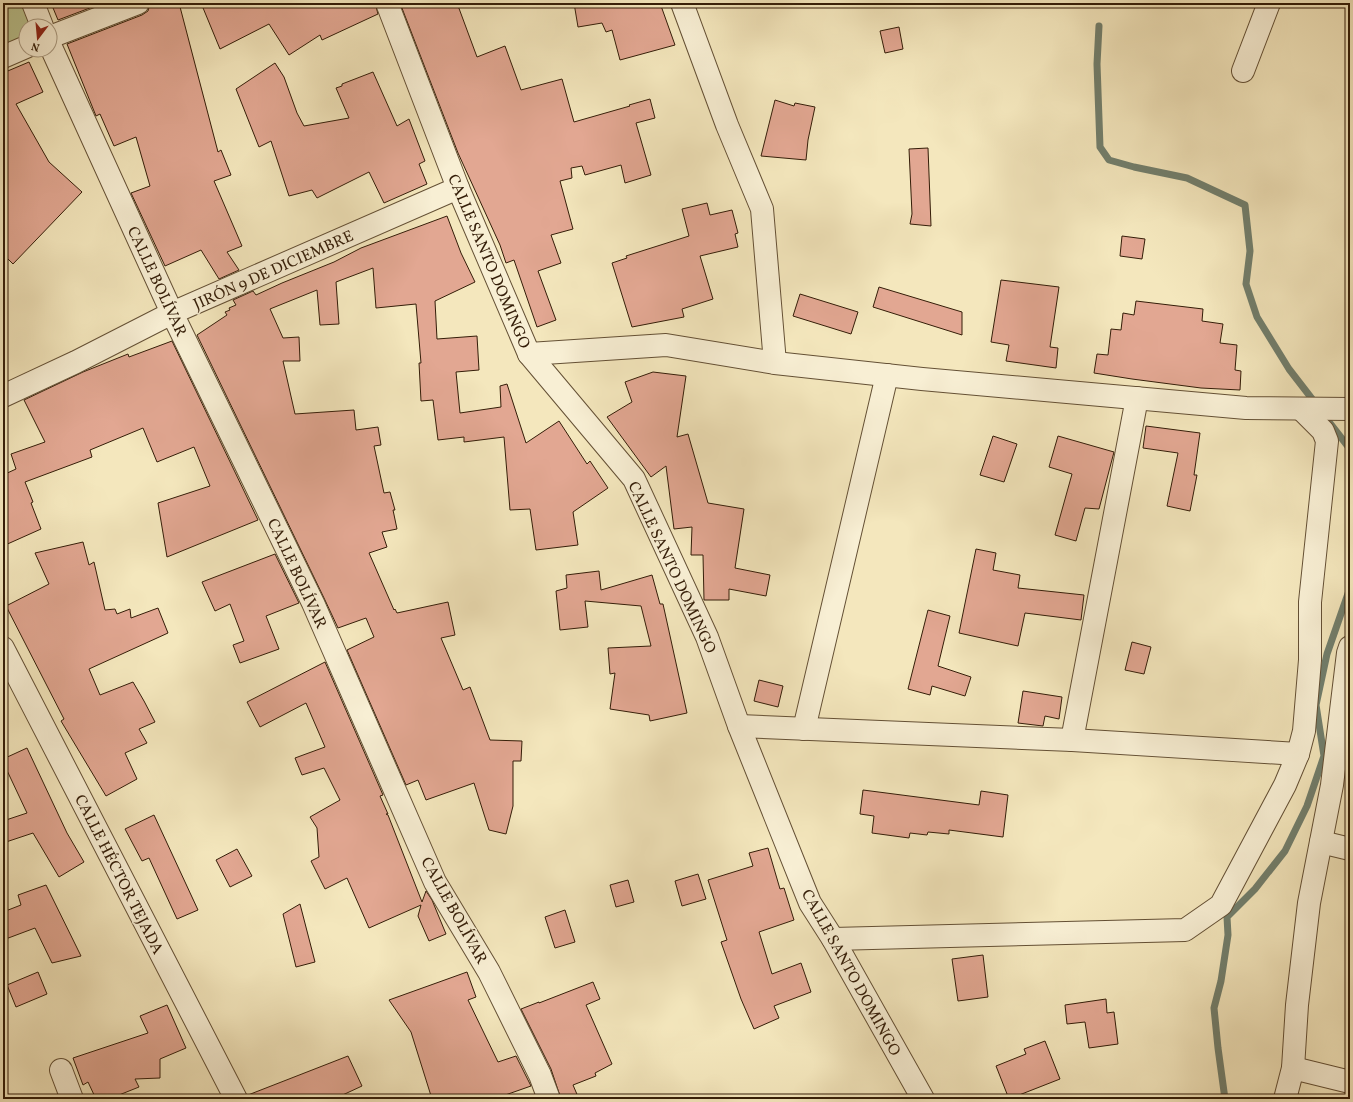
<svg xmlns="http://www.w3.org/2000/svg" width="1353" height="1102" font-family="Vollkorn,serif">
<rect width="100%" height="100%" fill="#f4e7bd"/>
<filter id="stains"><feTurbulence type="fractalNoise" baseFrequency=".005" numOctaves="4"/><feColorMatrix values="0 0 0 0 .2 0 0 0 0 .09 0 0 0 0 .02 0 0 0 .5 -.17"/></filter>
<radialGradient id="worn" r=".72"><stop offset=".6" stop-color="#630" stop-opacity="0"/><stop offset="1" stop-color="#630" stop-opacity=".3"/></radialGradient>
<path fill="#bcc590" stroke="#78714c" d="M3 3H25L34 26H26V38L3 48Z"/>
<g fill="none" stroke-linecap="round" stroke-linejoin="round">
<g stroke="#727f6d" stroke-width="7">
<path d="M1099 26 1097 64 1100 147 1109 160 1134 167 1187 178 1245 205 1250 251 1246 284 1257 317 1289 369 1316 404"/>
<path d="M1322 413 1350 449"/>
<path d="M1225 1099 1218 1048 1214 1008 1221 981 1228 935 1227 917 1255 889 1285 851 1307 806 1324 756 1316 705 1327 654 1350 588"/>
</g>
</g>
<g fill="#e2a792" stroke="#341d08">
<path d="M51 3H103L58 20Z"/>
<path d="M150 3H179L218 152 221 150 231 175 214 181 242 246 227 252 239 270 219 279 201 250 165 266 131 193 150 186 136 137 114 146 100 114 96 116 67 44 142 15 148 11Z"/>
<path d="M201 3H375L378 14 322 40 320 35 289 55 269 24 220 49Z"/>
<path d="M400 3H457L477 57 505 46 521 90 562 79 574 122 630 106 629 105 650 99 655 118 636 123 651 175 625 183 621 165 585 175 582 166 571 168 572 178 560 181 573 229 551 235 561 263 538 271 556 320 537 327 514 260 506 263 500 245 458 153Z"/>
<path d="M574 3H660L675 45 620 60 612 30 606 32 602 23 578 27Z"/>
<path d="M899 27 903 49 885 53 880 31Z"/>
<path d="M29 62 43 92 16 104 49 162 82 192 13 264 3 254V73Z"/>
<path d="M275 63 284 77 297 113 304 126 349 118 336 88 342 86V84L373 72 397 126 409 119 425 161 419 164 427 184 384 203 369 172 317 198 312 190 289 196 271 141 259 147 236 89Z"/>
<path d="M775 100 794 106 795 103 815 107 808 140 806 160 761 156Z"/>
<path d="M928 148 931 226 910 224 912 214 909 149Z"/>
<path d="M707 203 710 215 732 210 738 233 735 234 738 247 700 256 713 299 682 309 684 317 632 327 612 263 627 258 626 256 689 236 682 209Z"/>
<path d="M447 216 461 253 475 282 435 301 437 339 477 336 479 370 456 372 460 413 501 407 500 386 507 384 526 443 559 421 587 464 590 461 608 488 573 512 578 545 536 550 530 509 510 510 504 437 464 442V437L438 440 433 400 421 401 419 363H421L416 304 376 308 373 268 336 282 339 324 320 325 317 290 270 309 283 338 299 337 300 361H283L295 414 354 410 356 430 378 427 381 445 374 446 384 493 390 492 395 510H393L397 529 382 532 387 547 369 553 394 610 395 609 397 613 448 602 455 635 441 638 463 690 470 687 490 740 522 741 521 761H513V806L506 834 489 830 474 783 426 800 418 780 406 785 347 650 374 637 366 618 338 628 324 598 197 335 227 315 225 312 230 310 229 308 236 305 233 300 253 291 256 295 282 283 334 262 361 248Z"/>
<path d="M1122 236 1145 239 1142 259 1120 256Z"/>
<path d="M1001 280 1059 287 1050 347 1058 348 1056 368 1006 361 1009 345 991 342Z"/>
<path d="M879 287 962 312V335L873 307Z"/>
<path d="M800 294 858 312 851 334 793 316Z"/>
<path d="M1136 301 1203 309 1202 321 1223 324 1220 343 1237 345 1235 370 1241 371 1240 390 1201 388 1132 379 1094 373 1097 354 1108 355 1111 329 1121 330 1123 313 1134 315Z"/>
<path d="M172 341 258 520 167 557 158 503 210 486 194 447 157 462 143 428 90 450 92 457 25 482 33 502 31 503 41 529 3 546V475L16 469 11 454 45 442 24 400 83 372 128 354 129 357Z"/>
<path d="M653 372 686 376 677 437 688 434 708 503 744 509 735 568 770 575 766 596 729 589V600H704L703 555H691L692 527 674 529 666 466 651 477 607 417 632 402 625 382Z"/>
<path d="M1146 426 1200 433 1194 475H1197L1190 511 1167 506 1178 453 1143 448Z"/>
<path d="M993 436 1017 444 1004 482 980 475Z"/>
<path d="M1058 436 1114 452 1099 509 1085 508 1076 541 1055 535 1072 474 1049 467Z"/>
<path d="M83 542 89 565 94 562 105 610 115 609 117 614 130 609 131 618 158 608 168 633 89 669 100 695 133 682 144 701 155 722 139 729 147 743 125 753 137 779 106 796 61 721 64 719 6 606 49 584 35 553Z"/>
<path d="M976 549 996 553 993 570 1020 575 1018 588 1084 595 1081 620 1025 613 1018 646 959 633Z"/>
<path d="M275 554 299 603 266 616 279 649 240 663 233 645 244 641 230 604 215 611 202 582Z"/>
<path d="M599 571 601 590 652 575 660 604H663L687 713 650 721 649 715 610 709 615 673 610 674 608 648 651 646 641 606 585 601 588 627 560 630 556 591 567 588 566 575Z"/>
<path d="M928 610 950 616 938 666 971 677 965 696 932 686 930 695 908 689Z"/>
<path d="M1132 642 1151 647 1144 674 1125 670Z"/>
<path d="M325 662 383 795 380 796 388 814H386L388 815 422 902 426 891 432 900 446 934 429 941 418 916 421 905 369 928 347 878 325 889 311 861 319 857 317 828 310 817 340 800 324 768 302 775 295 758 325 747 306 703 260 727 247 702Z"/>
<path d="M759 680 783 686 778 707 754 701Z"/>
<path d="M1023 691 1062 697 1059 719 1045 716 1043 726 1018 723Z"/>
<path d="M27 748 67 833 84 862 59 877 33 833 3 843V821L27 813 3 762V759Z"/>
<path d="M863 790 979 805 981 791 1008 795 1003 837 949 830V834L928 832 927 835 910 833 909 838 872 833 874 816 860 814Z"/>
<path d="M154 815 198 910 177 919 149 858 142 861 125 829Z"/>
<path d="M768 848 780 889 784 888 794 920 759 932 772 974 801 963 811 992 774 1006 779 1018 754 1029 741 999 721 942 727 940 708 880 753 866 749 853Z"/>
<path d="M237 849 252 876 230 887 216 860Z"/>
<path d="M698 874 706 899 682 906 675 881Z"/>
<path d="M628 880 634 902 616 907 610 885Z"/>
<path d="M46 885 81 956 52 963 35 928 3 940V912L21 905 18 895Z"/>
<path d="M300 904 315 962 296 967 283 914Z"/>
<path d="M565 910 575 942 555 948 545 917Z"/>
<path d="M983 955 988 997 958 1001 952 959Z"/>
<path d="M38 972 47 994 16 1007 7 985Z"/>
<path d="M467 972 476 997 468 1000 498 1062 516 1056 531 1086 494 1099H432L411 1032 389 1000Z"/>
<path d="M593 982 600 999 586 1005 612 1064 595 1073 596 1076 573 1085 579 1099H561L551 1069 521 1009 539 1002V1003Z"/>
<path d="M1106 999 1107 1013 1114 1012 1118 1044 1089 1048 1085 1022 1067 1024 1065 1005Z"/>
<path d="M167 1005 186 1048 160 1059V1078L135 1079 139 1087 119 1095 121 1099H96L88 1082 83 1085 73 1058 148 1033 140 1016Z"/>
<path d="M1045 1041 1060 1079 1009 1099 996 1066 1026 1054 1024 1049Z"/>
<path d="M348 1056 362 1086 334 1099H248V1095Z"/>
</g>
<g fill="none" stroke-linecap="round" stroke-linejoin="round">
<defs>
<g id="minor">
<path d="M33 3 42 26"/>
<path d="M387 3 458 188 529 354 634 479 707 637 739 726 810 903 833 939 923 1099"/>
<path d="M682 3 727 125 762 209 775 363"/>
<path d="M50 37 138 3"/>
<path d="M50 45 172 313 313 603 435 882 489 972 540 1075 549 1099"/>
<path d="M3 57 26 47"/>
<path d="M1243 71 1269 3"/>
<path d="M529 354 666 345 775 363 922 379 1246 408 1350 409"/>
<path d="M3 396 76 362 172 313 458 188"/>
<path d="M3 648 236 1099"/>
<path d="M739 726 1072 740 1298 754"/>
<path d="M804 729 887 375"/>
<path d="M1072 740 1137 398"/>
<path d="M1321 842 1350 849"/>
<path d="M833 939 1185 930 1221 905 1285 785 1298 754 1304 731 1310 660V602L1327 441 1323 431 1301 409"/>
<path d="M1293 1068 1350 1082"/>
<path d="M61 1070 72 1099"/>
<path d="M1285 1099 1293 1068 1297 1005 1309 903 1332 785 1348 653 1350 647"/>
</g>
</defs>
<use href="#minor" stroke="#645035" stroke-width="24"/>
<use href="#minor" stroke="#f8efd4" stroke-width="22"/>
</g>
<g text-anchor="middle" stroke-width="3" stroke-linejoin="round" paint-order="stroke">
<g font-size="16" fill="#341d08" stroke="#f8efd4">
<text transform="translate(490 261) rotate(67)" y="6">CALLE SANTO DOMINGO</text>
<text transform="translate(273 269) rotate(-24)" y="6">JIRÓN 9 DE DICIEMBRE</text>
<text transform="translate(158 281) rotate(65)" y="6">CALLE BOLÍVAR</text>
<text transform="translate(673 567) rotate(65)" y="6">CALLE SANTO DOMINGO</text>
<text transform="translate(298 573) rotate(65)" y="6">CALLE BOLÍVAR</text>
<text transform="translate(120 874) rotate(63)" y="6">CALLE HÉCTOR TEJADA</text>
<text transform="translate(455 910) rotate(61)" y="6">CALLE BOLÍVAR</text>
<text transform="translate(852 972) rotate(61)" y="6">CALLE SANTO DOMINGO</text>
</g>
</g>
<rect width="1353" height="1102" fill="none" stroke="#f4e7bd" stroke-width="16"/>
<rect x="4" y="4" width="1345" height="1094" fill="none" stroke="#341d08" stroke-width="2"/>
<rect x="8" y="8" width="1337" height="1086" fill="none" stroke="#341d08"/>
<g transform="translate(38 38) rotate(196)"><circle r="19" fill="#f8efd4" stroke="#aa9b82"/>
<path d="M0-3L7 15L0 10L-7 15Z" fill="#8f2418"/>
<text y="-6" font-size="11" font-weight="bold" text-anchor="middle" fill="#341d08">N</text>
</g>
<rect width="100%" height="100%" filter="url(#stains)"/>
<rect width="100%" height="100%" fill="url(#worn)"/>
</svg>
